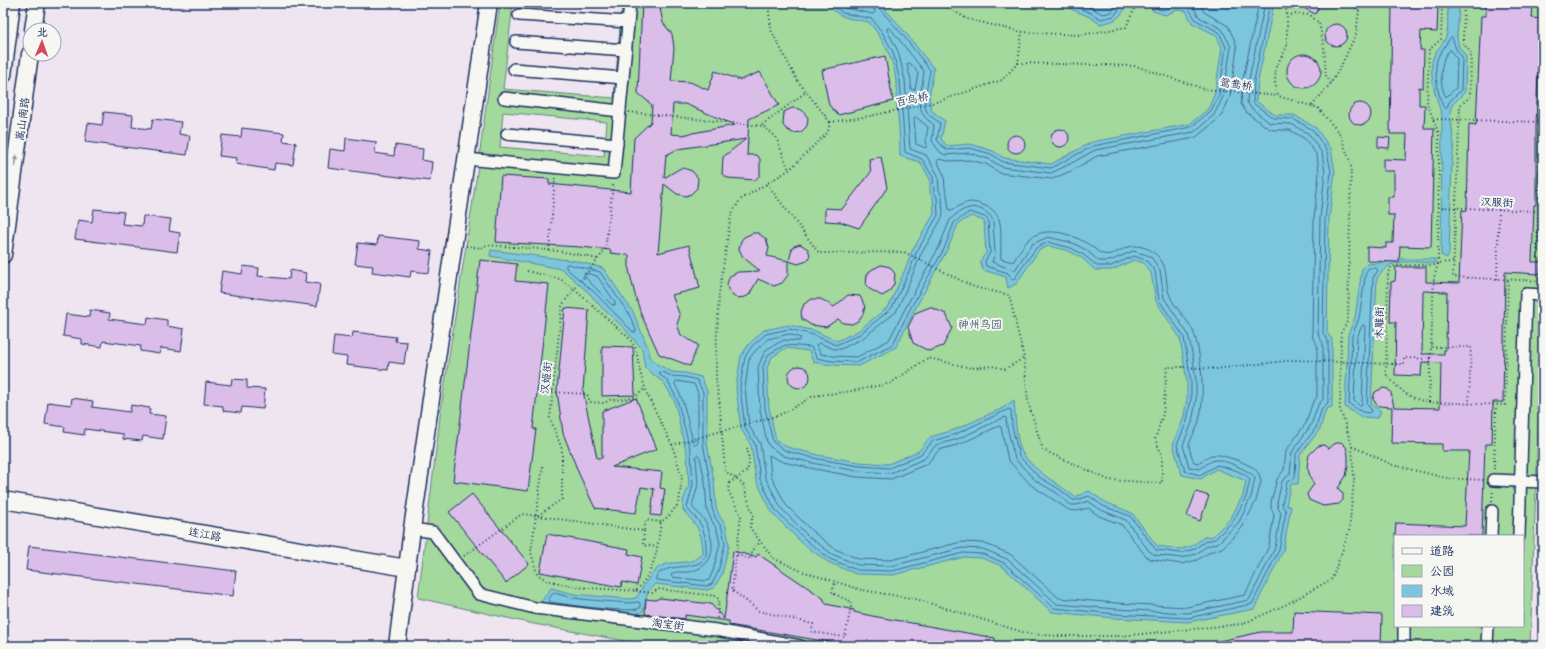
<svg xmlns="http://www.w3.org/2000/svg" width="1546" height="649" font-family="Kalam,'LXGW WenKai TC',sans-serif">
<rect width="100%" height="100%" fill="#eee5f0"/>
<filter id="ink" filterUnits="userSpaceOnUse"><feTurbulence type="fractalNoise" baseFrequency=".025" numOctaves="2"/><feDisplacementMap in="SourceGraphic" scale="8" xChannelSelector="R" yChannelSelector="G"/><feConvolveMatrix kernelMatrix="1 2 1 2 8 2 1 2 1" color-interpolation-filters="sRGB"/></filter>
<g filter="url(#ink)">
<path fill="#a3d99d" stroke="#5f847e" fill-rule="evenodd" d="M500 3H513L503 89 614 98 622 3H1543V303L1530 646H652L534 624 418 598 441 409 476 180ZM503 112 607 122 604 156 500 147ZM1395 536H1523V626H1395Z"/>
<g fill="#7cc6dd" stroke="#558aaa" fill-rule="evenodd">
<path d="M828 3H880L905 32 934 69 929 97 932 111 945 121 941 139 947 146 970 144 993 151 1004 158 1051 164 1092 142 1190 124 1208 109 1215 93 1222 47 1216 35 1192 23 1186 11 1177 10 1165 15 1153 11 1149 3H1274L1258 81 1256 101 1275 115H1294L1316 128 1331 149 1335 172 1329 219 1327 333 1332 339V407L1326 409 1320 429 1300 455 1298 484H1291L1286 505 1291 507 1283 551 1254 609 1188 622 1115 618 1052 612 1002 566 982 558 964 557 893 575 856 574 828 562 803 544 773 514 756 480 751 445 741 429 736 387 741 356 749 344 764 330 789 325 815 331 837 341 858 331 889 306 907 265 912 251 934 214 933 197 930 193V179L920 162 900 156C900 138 899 120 896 101 896 95 897 89 896 83 895 61 883 39 869 22 853 19 837 19 828 3ZM971 216 984 221 986 253 980 261 983 270 1006 277 1008 288 1016 284 1039 250 1049 246 1069 251 1082 258 1095 270H1112L1134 260 1144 263 1151 273 1156 301 1180 338 1187 382V399L1183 420 1173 445 1182 475 1201 479 1216 469 1246 481 1243 495 1231 518 1213 536 1204 537 1192 546 1181 549 1157 546 1132 513 1105 502 1089 491 1075 497C1058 483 1036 473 1023 454 1016 445 1015 411 1014 400L1003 408 954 430 930 437 919 451 888 464 859 462 818 455 787 447 776 440 769 408 767 368 772 357 786 348 809 351 813 362 831 365 859 366 896 347 914 311 947 250 958 224Z"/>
<path d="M1059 3H1129C1118 19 1119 20 1100 24L1090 17 1061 5Z"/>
<path d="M1446 3H1457L1459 6 1457 37 1459 47 1466 56 1465 92 1452 105 1450 112 1454 145 1452 161 1449 254 1447 258 1441 255 1442 116C1437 100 1427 72 1434 55 1437 49 1443 44 1446 37 1449 29 1447 15 1448 6Z"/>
<path d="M491 250 576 261 603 268 633 312 648 348 649 357 657 364 672 372 685 373 701 377 707 391V443L714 481 716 507 719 515 726 526 729 545 722 574 714 588 707 590 655 584 648 591 643 611 637 614H624L539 605 551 588 574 594 628 599 636 598C642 589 649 575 658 568 672 558 688 568 703 554 702 531 698 527 683 510V501L689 485 687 453 681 432 679 420 674 400 664 383 645 368 642 349 623 327 601 307 591 295 562 269 490 256Z"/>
<path d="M1396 259H1435V263C1423 263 1401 259 1390 265 1385 268 1381 273 1377 278L1371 404 1381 411 1378 418 1361 417 1345 407 1348 335 1355 317 1362 269 1367 264 1384 263Z"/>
</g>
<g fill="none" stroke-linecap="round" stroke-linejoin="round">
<g stroke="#426b91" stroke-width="1">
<path d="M833 3 835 7 843 13 872 19 882 32 893 52 900 81 905 152 922 159 933 177 934 192 937 197 938 215 916 253 911 267 892 308 860 334 836 345 814 335 789 329 766 334 752 346 745 357 740 387 745 428 755 444 760 479 776 511 806 540 830 559 857 570 892 571 963 553 983 554 1004 563 1054 608 1116 614 1188 618 1252 604 1279 550 1286 511 1283 507 1282 504 1287 482 1295 478 1296 454 1316 428 1322 408 1328 403V341L1323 333 1325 219 1331 172 1327 151 1313 130 1293 119 1273 118 1253 103 1254 81 1270 3"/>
<path d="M839 3 845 8 873 14 875 12 872 3"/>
<path d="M877 3 878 7 902 34 930 70C929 82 920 105 929 115 932 118 937 120 940 123L937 140 946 150 970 148 991 154 1003 162 1051 168 1093 146 1191 127 1211 111 1219 95 1226 47 1219 32 1196 20 1188 7C1185 6 1181 5 1177 6 1167 7 1161 16 1153 3"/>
<path d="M1066 3 1091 13 1101 19 1114 16 1124 3"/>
<path d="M1079 3 1094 9 1102 14 1112 12 1118 3"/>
<path d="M1191 3 1199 17 1222 29 1231 47 1223 97 1214 115 1194 132 1095 150 1068 165 1051 173 1002 167 989 159 969 153 945 155 940 152 932 141 934 125C931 122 927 120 924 116 916 104 923 85 924 71L890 28H887V30L898 51 905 80 910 149 926 155 938 175 939 190 942 197 943 213 942 218 920 256 915 269 896 312 863 338 841 349H834L819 343 816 345 821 354 833 356 857 357 889 340 906 307 939 247 950 220C954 215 963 209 969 208 977 205 991 213 993 221L995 253 992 262 1013 270H1015L1032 244 1048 237 1073 243 1086 250 1099 261H1110L1133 251 1147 255 1151 257 1160 270 1164 298 1188 334 1193 358 1196 381V400L1192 423 1183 445 1189 467 1199 469C1204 467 1209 461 1215 460 1224 459 1251 471 1255 478L1251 497 1239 522 1218 543 1207 546 1196 554 1182 558 1155 555 1149 551 1126 520 1101 510 1088 501 1077 505H1071L1057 493 1036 481 1015 459 1007 427 1006 418 1005 417 958 439 936 445 924 459 890 473 858 471 817 464 784 456 770 447 767 442 760 410 758 367 764 353 767 349 784 340 799 341 801 338 789 334 768 339 756 350 749 359 745 388 749 426 760 443 765 477 781 508 809 537 832 554 858 565 891 566 962 548 983 549 1007 559 1057 604 1116 609 1188 613 1249 600 1275 548 1281 513 1278 508 1277 503 1282 481 1290 474 1292 452 1311 425 1318 405 1323 399V343L1319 337 1318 332 1320 219 1325 173 1322 153 1309 134 1291 124 1270 123 1251 108 1247 102 1249 79 1265 3"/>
<path d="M1199 3 1204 12 1228 26 1235 41 1237 48 1230 97 1222 115 1217 120 1195 138 1097 156 1071 171 1052 179 1000 173 986 164 969 160 948 161 939 159 937 161 944 175 945 188 947 194 949 210H952C965 203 968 199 983 205 1005 212 1000 231 1001 250 1001 254 1000 256 1001 259L1013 262C1018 255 1022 246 1028 240 1046 223 1079 236 1095 249 1112 265 1122 241 1142 247 1146 248 1150 249 1153 252 1171 266 1163 279 1170 296 1175 309 1188 319 1193 331 1198 341 1202 371 1202 382 1203 396 1202 411 1198 424 1196 431 1189 440 1189 447 1190 452 1192 457 1194 462L1198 463 1211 455H1220L1240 461 1254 468 1259 474 1261 481 1256 501 1242 528 1222 548 1210 552 1197 560 1181 564 1150 559 1145 555 1122 525 1099 516 1088 508 1077 511 1069 510 1031 485 1008 460 1001 427 999 426 960 444 939 450 927 464 891 479 857 477 815 469 783 462 769 455 771 476 786 505 813 532 835 549 859 559 891 560 961 542 983 543 1010 554 1059 598 1116 603 1187 607 1245 595 1269 546 1274 515 1271 508V502L1277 479 1284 470 1286 451 1306 423 1312 404 1317 397V345L1313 338 1312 332 1314 218 1319 173 1317 155 1305 139 1290 130H1274L1268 128 1246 112 1241 104 1243 79 1259 3"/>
<path d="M1452 37 1456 49 1462 57 1461 90 1449 102 1447 108 1445 109C1438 101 1433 67 1438 57 1441 50 1447 44 1450 38Z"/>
<path d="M1450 50 1457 59 1456 88 1446 97C1439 87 1439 57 1450 50Z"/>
<path d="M909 63 911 64 918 73 915 89 914 90 911 89V80L907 65Z"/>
<path d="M916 117 928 127 926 139 927 146 926 148 916 144 914 119Z"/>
<path d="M970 212 985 217 988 220 990 253 985 261 986 266 1008 273 1012 280 1014 279 1036 248 1048 242 1071 248 1084 255 1097 266H1111L1134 256 1146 260 1155 271 1159 300 1184 337 1191 382V399L1187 421 1177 445 1185 471 1200 475 1217 465C1227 468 1245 471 1250 480L1246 497 1234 520 1215 539 1206 541 1194 549 1182 553 1156 550 1130 516 1103 506 1089 496 1077 500H1073L1059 489 1039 477 1019 456 1012 426 1011 410 1009 409 956 434 933 441 921 454 889 468 859 466 818 459 786 451 773 442 765 409 763 366 769 354 785 345 811 347 817 358 832 361 858 362 893 344 910 309 944 249 954 223Z"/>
<path d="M568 264 600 272 629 314 636 330V332H633L594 292 566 268V265Z"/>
<path d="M1369 268H1376L1378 270 1373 278 1367 404 1372 411 1370 413 1362 412 1349 404 1352 336 1359 318 1366 272Z"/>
<path d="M586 273 597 276 615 302V305H612L584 276V274Z"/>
<path d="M1364 325 1365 327 1362 404 1360 406 1354 401 1357 337 1362 326Z"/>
<path d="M660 372H663L671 376 685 377 697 380 703 392V443L710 482 712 508 715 517 722 528 725 544 718 572 712 584 707 586 657 580 655 579C665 559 700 574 706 555 707 553 706 549 706 546 706 539 704 531 701 525 698 519 691 514 687 508L693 485 691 452 677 399 667 380 660 375Z"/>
<path d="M677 381 694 384 698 393V443L696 445 694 444C687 423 686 404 675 384Z"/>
<path d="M698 455 700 457 705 482 707 510 711 519 717 530 720 544 713 571 709 580 706 581 672 577 671 575C675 570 682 573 688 572 716 567 716 545 706 523 703 517 696 512 692 506L698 485 696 457Z"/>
<path d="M554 593 573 598 591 600 628 603 639 602 640 604V608C630 614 564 604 550 602L549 599Z"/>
</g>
</g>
<g fill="#dbbdea" stroke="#1b2f5e" fill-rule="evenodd">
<path d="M642 3H659L663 23 672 34 674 48 671 81 690 82 708 90 715 71 740 80 760 72 779 105 749 119 747 155H756L760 159V175L755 180 728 178 722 174 723 157 746 139 678 149 666 155 664 178 679 169 683 168 692 171 698 178 697 188 691 194 686 196 677 194 664 184 658 253 689 245 700 288 672 295 680 316 677 324 681 335 698 345 690 366 659 354 641 314 635 295 629 270V255L610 253 611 250 580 247 496 242 501 176 549 179V184L631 192 634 138 651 122 652 105 638 93ZM673 104H685L735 125 682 135 671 134Z"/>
<path d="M1295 3H1321L1315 14Z"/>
<path d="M1392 3 1438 4 1437 32 1421 31 1420 50H1424L1423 88 1419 87V105H1425L1424 128H1434L1431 247 1400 246 1399 262 1367 261V247L1386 248V243H1393L1394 215H1388V197H1394V171H1383V159L1406 160 1407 134H1390Z"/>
<path d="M1486 3H1533L1532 18 1540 19 1536 126V205H1534L1532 262H1541L1540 274 1505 272 1503 402H1493L1492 444H1485L1482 536H1395L1396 523 1465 526 1469 451H1442V444L1391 443 1392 407 1379 406 1376 404 1373 399 1375 392 1383 388 1388 389 1391 393 1394 407 1440 408 1441 363 1422 362 1421 376 1395 375 1396 322H1390L1391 282 1395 281 1396 267H1426V282L1459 283 1462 210 1467 211 1469 124 1476 125 1481 16H1486ZM1423 291 1447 292 1446 350H1444V354H1422Z"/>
<circle cx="1336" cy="35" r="11"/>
<circle cx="1304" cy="71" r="17"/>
<path d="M885 56 893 101 838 115 829 105 822 70Z"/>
<circle cx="1360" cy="114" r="11"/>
<path d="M792 108 800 109 803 111 808 118 807 126 801 132 793 133 786 129 783 125 784 112Z"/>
<path d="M104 112 133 115 132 127 151 129 153 119 181 122 179 134 190 136 187 155 85 142 88 123 102 125Z"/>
<path d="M242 128 284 133 283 141 296 143 293 165 275 163 274 170 236 164 237 158 219 156 222 135 241 137Z"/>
<circle cx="1060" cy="138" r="9"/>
<circle cx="1016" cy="144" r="9"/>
<path d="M1378 137 1390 138 1389 148 1378 147Z"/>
<path d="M346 138 376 142 375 153 394 156 395 145 423 149 422 160 432 162 430 181 328 168 330 149 345 151Z"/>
<path d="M881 157 887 188 859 228 841 222 825 221V208L842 209 871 172 869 159Z"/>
<path d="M94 209 124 212 122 224 142 226 143 216 171 219 169 231 180 233 177 252 75 239 78 220 92 222Z"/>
<path d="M753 233H758L766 239 769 248 767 256 788 261V275L782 283 774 286 758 279 749 295 745 297 737 298 733 296 728 289 727 284 730 276 738 272 760 271 743 257 739 249 741 241 744 237Z"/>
<path d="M378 236 420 241 419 249 432 251 429 273 411 271 410 277 372 272 373 266 355 264 358 243 377 245Z"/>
<path d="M800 244 808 249 810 255 807 261 798 264 789 261 792 249 794 246Z"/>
<path d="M480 260 517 264 515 281 549 284 533 429H536L528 491 453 481Z"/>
<path d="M881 265 890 267 895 274 894 284 889 292 882 296 868 288 866 285 867 275 871 270Z"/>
<path d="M243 266 259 268 258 276 289 279 290 270 306 273 305 282 320 284 317 306 219 293 222 271 242 274Z"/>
<path d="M848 295 860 296 865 307 863 314 858 321 852 324 843 323 838 319 826 327 811 325 802 319 801 312 804 304 812 299H821L834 307Z"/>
<path d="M930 307 946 314 952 328 943 346 929 351 913 343 908 327 915 313Z"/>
<path d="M565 308 589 310 583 391 597 458H602V411L636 398 657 449 612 467 662 472 660 488 665 489 661 516 651 515 654 489 641 487 636 513 595 508 579 474 563 433 557 391Z"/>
<path d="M90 310 110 313 109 319 147 324 148 317 167 320V326L184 329 181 351 161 348 160 354 140 351 141 346 103 341 102 347 82 344V339L63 336 66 314 89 317Z"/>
<path d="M353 332 396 337 395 341 407 342 404 364 389 362 388 370 346 365 347 357 332 355 334 336 352 338Z"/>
<path d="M602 346 633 347 635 395 602 396Z"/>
<circle cx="799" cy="377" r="11"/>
<path d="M232 379 247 380V388L265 389 263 409 242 407 241 413 223 411V406L204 404 206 382 231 385Z"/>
<path d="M72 398 93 401 92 407 130 412 131 405 150 408 149 414 166 416 163 439 143 436 142 441 123 439V434L85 429 84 435 64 432 65 427 45 424 48 402 71 405Z"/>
<path d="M1341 442 1346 447 1348 455V466L1346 476 1338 488 1343 494V500L1339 504 1323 506 1309 500 1307 494 1314 484 1311 479 1307 466 1309 455 1318 446 1324 445 1329 449 1334 444Z"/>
<path d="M1196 492 1209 496 1200 521 1187 516Z"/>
<path d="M472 494 529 564 506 583 449 512Z"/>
<path d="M547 534 629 549 628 554 642 557 637 585 622 582 621 587 540 572Z"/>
<path d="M29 546 236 571 233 596 26 570Z"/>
<path d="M733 551 756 557 758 554 823 598 826 604 854 610V612L872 616 995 638 994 646H852L729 625V621L685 615V619L645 614 646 599 655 600 660 598 711 604 724 619Z"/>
<path d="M1294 611 1382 615 1381 646H1215V642L1261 632H1293Z"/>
</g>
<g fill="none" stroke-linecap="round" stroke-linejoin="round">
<defs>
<g id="street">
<path d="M519 15 628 22"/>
<path d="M516 42 626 50"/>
<path d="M514 69 623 78"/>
<path d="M504 98 620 111"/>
<path d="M507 134 617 144"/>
<path d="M466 159 614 173 630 3"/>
<path d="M1493 480 1543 482"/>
<path d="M412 529 433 532 479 594 535 608 716 630 800 646"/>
<path d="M1491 536 1492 511"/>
<path d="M1519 536 1526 294 1543 295"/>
<path d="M1404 646V626"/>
<path d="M1487 646 1488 626"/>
</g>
<g id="secondary">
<path d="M33 30 37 3"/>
<path d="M3 75 12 3"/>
<path d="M3 255 30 54"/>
<path d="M3 500 407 568"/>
<path d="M397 646 412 529 489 3"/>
</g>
</defs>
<use href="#street" stroke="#1b2f5e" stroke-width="14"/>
<use href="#secondary" stroke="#1b2f5e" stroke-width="19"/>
<g stroke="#1b2f5e" stroke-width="2" stroke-dasharray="1 3" stroke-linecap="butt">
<path d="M768 3 771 30 797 80 830 122"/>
<path d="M940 3 967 19 1022 32 1081 35 1126 27 1137 3"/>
<path d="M1444 3 1442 7 1441 39 1429 50 1427 103 1439 134 1438 263 1434 265H1398L1391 267 1388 273 1386 374C1400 390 1407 398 1429 402L1505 405 1508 280"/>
<path d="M1464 3 1463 43 1471 53 1470 97 1460 105 1453 277 1543 281"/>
<path d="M1287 15 1298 14 1310 15 1319 23 1324 46 1326 76 1331 82"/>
<path d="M1018 63 1136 66 1204 89 1278 96"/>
<path d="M1312 106 1331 83 1342 64 1356 34 1359 11 1351 3"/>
<path d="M629 112 763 126 776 137 789 170"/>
<path d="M1433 119 1540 122"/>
<path d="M830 122 828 132 789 170 740 200 731 215 719 294 716 356V382L719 398 725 471 743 484 753 515 750 528 773 558 801 571 862 590 916 599 1029 634 1059 636H1121L1242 624 1285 605 1332 579 1349 532 1354 479 1352 446 1340 409 1341 333 1348 320 1351 164 1340 134 1318 108 1278 96 1275 83 1276 66 1287 47V15L1285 3"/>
<path d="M830 122 870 116 936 102 1002 80 1018 63 1022 32"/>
<path d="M762 125 806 92"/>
<path d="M767 184 819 253 904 252 974 287 1009 295 1024 358"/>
<path d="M1438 207 1538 211"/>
<path d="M466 246 481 248 487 245C524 248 561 249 597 259"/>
<path d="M549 251 555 178"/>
<path d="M1453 262 1438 263 1434 278 1431 347H1471L1469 404"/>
<path d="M527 271 560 279 574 289 630 339 636 349 640 372 647 394 672 445 682 477 679 503 669 516 661 522C657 550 656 569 636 591L576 587 546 580 537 574 531 552 543 465"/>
<path d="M1497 279 1499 210"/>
<path d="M1541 281 1542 259H1537L1543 39"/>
<path d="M1392 364H1404V358L1431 359"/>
<path d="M552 392 587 394 590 402 604 403 610 400 627 399 637 396 645 388"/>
<path d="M1429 402 1431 347"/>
<path d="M776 416 786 412 813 396 852 391 891 383 928 358 971 368 992 366 1005 369 1024 358 1028 402 1043 450 1109 480 1162 483V455L1155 439 1163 414 1167 367H1184"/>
<path d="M672 445 679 443"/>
<path d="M1352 446 1393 465 1446 478 1483 480"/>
<path d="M1494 469 1496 405"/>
<path d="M729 483 728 490 741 516 732 590 759 611 813 624 812 632 845 637 852 602 832 593 835 582"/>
<path d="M1492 501 1493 490"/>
<path d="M538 516 644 531 646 520 661 522"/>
<path d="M644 531 643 545 657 547"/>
<path d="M737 555 751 559 753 548 761 542"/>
<path d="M464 556 522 514 537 516 562 499V449L550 418 562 305 605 250 613 186 611 183"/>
<path d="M636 591 652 593 658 589 716 596 719 600 717 619"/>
</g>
<use href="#street" stroke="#f6f6f2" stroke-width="11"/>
<use href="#secondary" stroke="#f6f6f2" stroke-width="16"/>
<g stroke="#1b2f5e" stroke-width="2" stroke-dasharray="1 3" stroke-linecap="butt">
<path d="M1184 367 1215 369 1294 360 1392 364"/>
<path d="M679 443 776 416"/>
<path d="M729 483C748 471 752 472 747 448"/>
</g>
</g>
<defs><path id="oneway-solid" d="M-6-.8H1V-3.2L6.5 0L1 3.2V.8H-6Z"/></defs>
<use fill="#8892a8" href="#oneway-solid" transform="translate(16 161) rotate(-82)"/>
</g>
<g text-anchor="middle" stroke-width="4" stroke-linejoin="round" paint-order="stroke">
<g font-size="11" fill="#1b2f5e" stroke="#f6f6f2">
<text transform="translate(1236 84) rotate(7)" y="4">鸳鸯桥</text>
<text transform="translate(912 99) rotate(-12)" y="4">百鸟桥</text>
<text transform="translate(22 119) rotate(-82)" y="4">嵩山南路</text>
<text transform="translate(1497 202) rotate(2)" y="4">汉服街</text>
<text transform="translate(1379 323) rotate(-89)" y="4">木雕街</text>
<text transform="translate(546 378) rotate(-84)" y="4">汉姬街</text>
<text transform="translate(205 534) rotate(10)" y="4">连江路</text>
<text transform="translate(668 624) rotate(7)" y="4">淘宝街</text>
</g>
<g font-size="11" fill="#3d5a6e" stroke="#f6f6f2">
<text x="980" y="328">神州鸟园</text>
</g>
</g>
<rect width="1546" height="649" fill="none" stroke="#f6f6f2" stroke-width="16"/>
<rect x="8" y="8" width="1530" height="633" fill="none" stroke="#1b2f5e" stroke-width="1.5" filter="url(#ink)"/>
<rect x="1394" y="535" width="130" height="92" fill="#f6f6f2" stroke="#9ea6b7"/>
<rect x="1402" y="548" width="20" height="6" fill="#f6f6f2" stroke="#9ea6b7"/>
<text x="1430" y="555" font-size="12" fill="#1b2f5e">道路</text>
<rect x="1402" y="565" width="20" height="12" fill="#a3d99d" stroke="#9ea6b7"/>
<text x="1430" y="575" font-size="12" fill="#1b2f5e">公园</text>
<rect x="1402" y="585" width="20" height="12" fill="#7cc6dd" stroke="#9ea6b7"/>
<text x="1430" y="595" font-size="12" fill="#1b2f5e">水域</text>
<rect x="1402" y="605" width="20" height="12" fill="#dbbdea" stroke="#9ea6b7"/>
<text x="1430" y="615" font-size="12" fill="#1b2f5e">建筑</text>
<g transform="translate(42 42) rotate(2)"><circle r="19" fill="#f6f6f2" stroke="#9ea6b7"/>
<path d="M0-3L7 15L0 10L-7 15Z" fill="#d1495b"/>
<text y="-6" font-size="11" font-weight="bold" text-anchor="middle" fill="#1b2f5e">北</text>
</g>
</svg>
